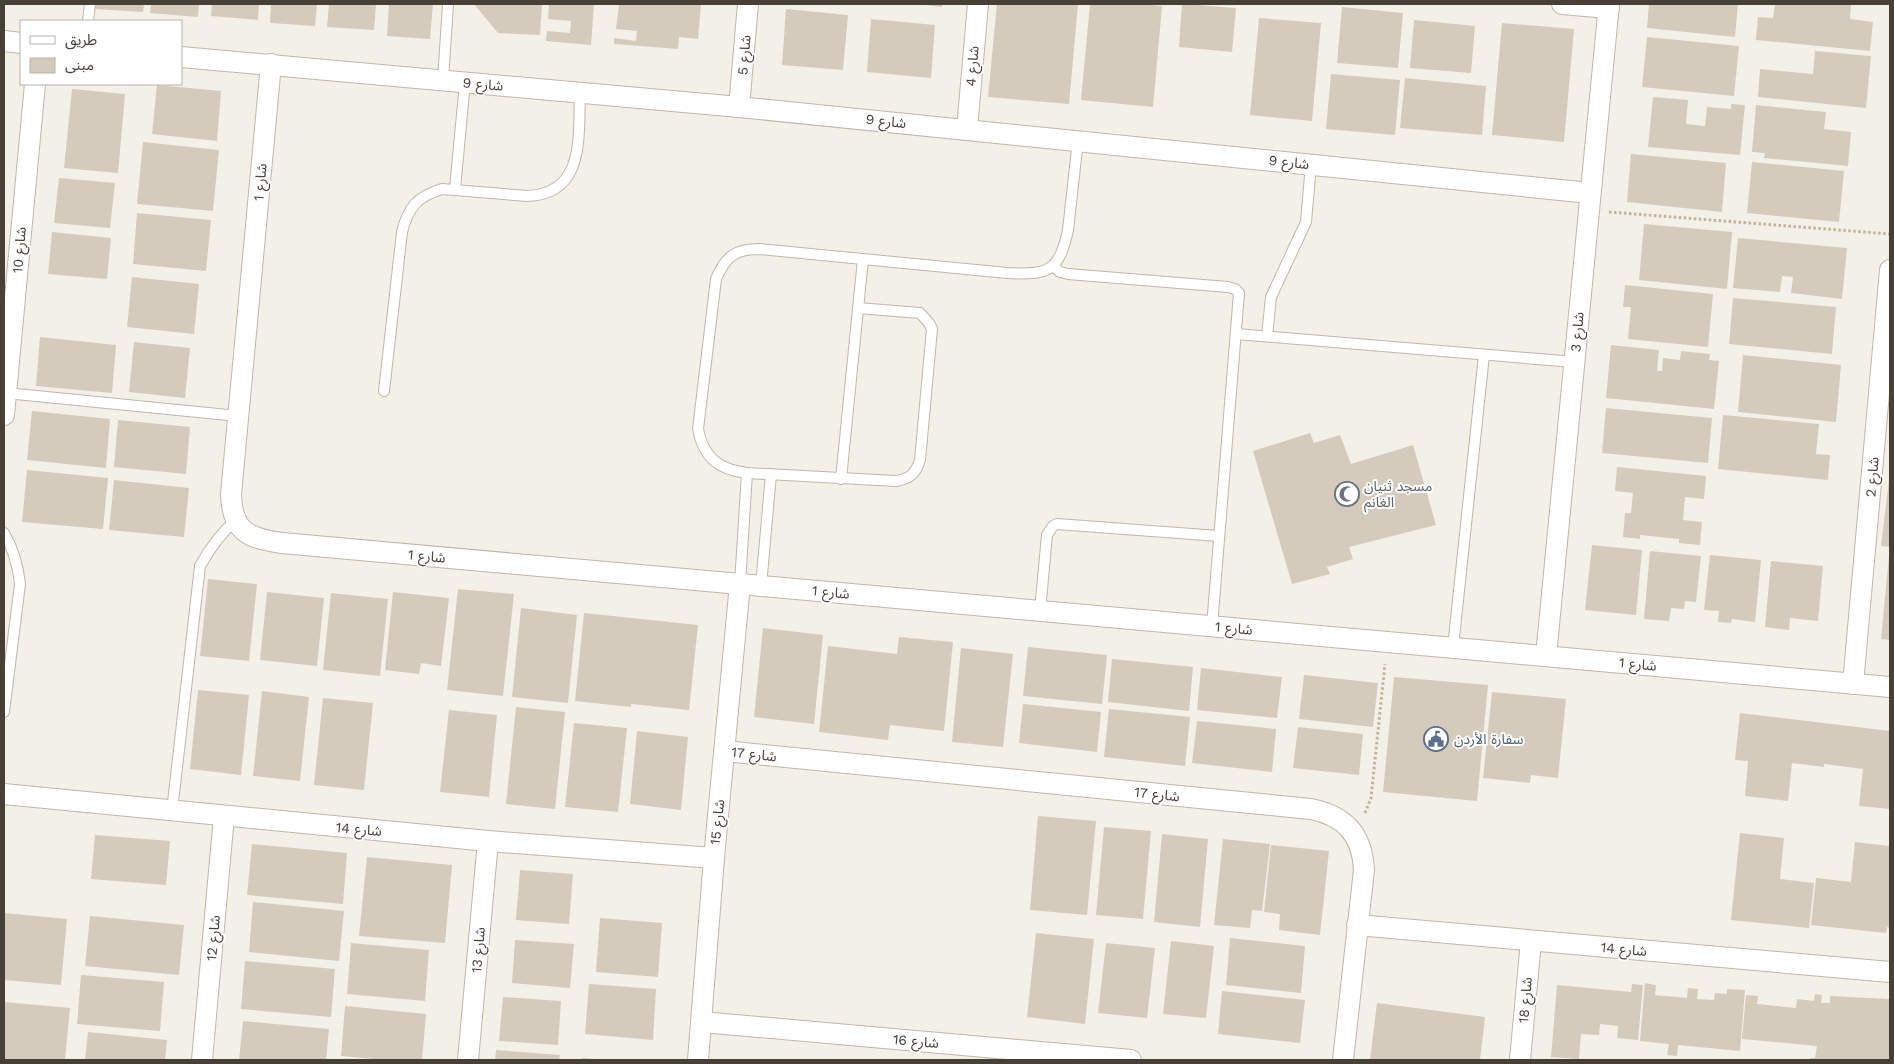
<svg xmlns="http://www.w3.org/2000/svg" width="1894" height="1064" font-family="'Work Sans','Noto Sans Arabic',sans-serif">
<rect width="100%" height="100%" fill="#f3f0e8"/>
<g fill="#d5cbbd">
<path d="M96 4H144L143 12 95 9Z"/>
<path d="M151 4H199L198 17 150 13Z"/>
<path d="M212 4H259L258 20 211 16Z"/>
<path d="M271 4H317L315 26 270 23Z"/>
<path d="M329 4H376L374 30 327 27Z"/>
<path d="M389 4H433L430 39 387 36Z"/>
<path d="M474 4H542L540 35 498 33Z"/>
<path d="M549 4H594L591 45 546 41 547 31 570 33 571 21 548 19Z"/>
<path d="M619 4H701L698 39 679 37 678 49 614 44V38L636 41 637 31 616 29Z"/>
<path d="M925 4H942V7L925 5Z"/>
<path d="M997 4H1078L1069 104 988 97Z"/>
<path d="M1090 4H1141L1162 6 1153 107 1081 100Z"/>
<path d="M1182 4 1236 8 1232 52 1179 47Z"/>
<path d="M1649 4H1738L1735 37 1647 28Z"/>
<path d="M1775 4H1851L1850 19 1873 22 1870 51 1756 40 1758 17 1773 18Z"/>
<path d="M1342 7 1403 13 1398 68 1337 63Z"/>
<path d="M786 9 848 15 843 70 782 65Z"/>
<path d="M1259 18 1321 23 1312 121 1250 115Z"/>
<path d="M871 19 935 25 931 78 867 72Z"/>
<path d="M1414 20 1475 26 1471 73 1410 68Z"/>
<path d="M1502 23 1574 29 1564 142 1492 135Z"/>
<path d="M1647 37 1739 46 1734 96 1642 87Z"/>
<path d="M1815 51 1871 56 1866 108 1758 97 1760 69 1813 74Z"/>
<path d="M1331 74 1400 80 1395 135 1326 129Z"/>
<path d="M1405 78 1486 86 1482 135 1400 128Z"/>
<path d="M157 85 221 91 217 141 152 134Z"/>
<path d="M72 89 125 94 118 173 64 168Z"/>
<path d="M1653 97 1688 100 1686 124 1705 126 1707 107 1731 109V104L1745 105 1740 155 1648 147Z"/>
<path d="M1756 105 1826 112 1824 129 1851 132 1848 166 1764 158 1765 153 1752 152Z"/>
<path d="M143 142 219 150 213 211 137 204Z"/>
<path d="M1631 154 1726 163 1722 212 1627 202Z"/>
<path d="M1752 162 1844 171 1839 222 1747 213Z"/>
<path d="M59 178 115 183 110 228 54 223Z"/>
<path d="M137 213 211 220 206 271 133 264Z"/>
<path d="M1644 224 1732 232 1727 289 1639 280Z"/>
<path d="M52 232 111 238 107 279 48 274Z"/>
<path d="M1738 238 1847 248 1842 299 1791 293 1793 277 1782 276 1780 292 1733 288Z"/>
<path d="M132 277 199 284 194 334 127 327Z"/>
<path d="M1625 285 1713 294 1708 347 1628 339 1631 307H1623Z"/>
<path d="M1733 298 1836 307 1832 354 1729 344Z"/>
<path d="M40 337 116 345 112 393 36 386Z"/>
<path d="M134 342 190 348 185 398 129 392Z"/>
<path d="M1611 345 1659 350 1657 371H1662L1663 358 1680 360 1681 351 1710 354 1709 360 1719 361 1714 409 1606 398Z"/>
<path d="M1743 355 1841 365 1836 422 1738 412Z"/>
<path d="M1606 408 1712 418 1708 463 1602 453Z"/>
<path d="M32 411 110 419 106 468 27 460Z"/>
<path d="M1723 415 1819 424 1816 454 1830 455 1828 480 1718 469Z"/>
<path d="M118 420 190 427 186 474 114 467Z"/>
<path d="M1310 433 1314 443 1340 435 1351 464 1413 445 1436 525 1349 547 1353 559 1327 567 1330 574 1292 584 1253 451Z"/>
<path d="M1617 467 1706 476 1704 499 1685 497 1683 520 1702 522 1700 545 1679 543V539L1640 535V539L1623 537 1625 513H1631L1633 493 1615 491Z"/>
<path d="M27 470 108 478 103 529 22 522Z"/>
<path d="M114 480 189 488 184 537 109 530Z"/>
<path d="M1889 480 1890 481V547L1881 546Z"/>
<path d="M1592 545 1642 550 1636 615 1585 610Z"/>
<path d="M1650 551 1701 556 1696 602 1685 601 1684 609 1671 608 1669 621 1644 619Z"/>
<path d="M1710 555 1761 560 1755 622 1732 619 1731 623 1718 622 1719 611 1704 610Z"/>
<path d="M1889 556H1890V640L1881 639Z"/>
<path d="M1771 561 1823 566 1818 621 1790 618 1789 630 1765 627Z"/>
<path d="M208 579 257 584 249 661 200 656Z"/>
<path d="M458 589 514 594 503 696 447 690Z"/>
<path d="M267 592 324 598 317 666 260 660Z"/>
<path d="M393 592 449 598 441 666 421 663 419 674 385 670Z"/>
<path d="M331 593 388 599 380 676 323 670Z"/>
<path d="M521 608 577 615 568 703 512 697Z"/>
<path d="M584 613 698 625 689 710 631 704V707L575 701Z"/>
<path d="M763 628 823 635 814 724 754 717Z"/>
<path d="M899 637 953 642 944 731 890 725 888 740 819 732 828 646 897 654Z"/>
<path d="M1028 647 1107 655 1102 704 1023 696Z"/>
<path d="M961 648 1013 654 1003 747 952 742Z"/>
<path d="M1112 659 1193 667 1189 711 1108 702Z"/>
<path d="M1201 668 1282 677 1277 718 1197 710Z"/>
<path d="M1304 675 1378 683 1373 727 1299 719Z"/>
<path d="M1394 677 1488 685 1477 801 1383 792Z"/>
<path d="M198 690 249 695 241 775 190 769Z"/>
<path d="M262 691 309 697 300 781 253 776Z"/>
<path d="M1492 692 1566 699 1558 778 1531 775 1530 783 1483 778Z"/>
<path d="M323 698 373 703 364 790 314 785Z"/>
<path d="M1023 704 1101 712 1097 752 1019 743Z"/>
<path d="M516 707 565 712 555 809 506 804Z"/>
<path d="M1109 709 1190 717 1185 766 1104 757Z"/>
<path d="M449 710 497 715 489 797 440 792Z"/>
<path d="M1740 713 1890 731V809L1859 806 1863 769 1824 764V767L1792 763 1788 801 1745 796 1748 761 1735 760Z"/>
<path d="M1197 721 1276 729 1272 772 1192 763Z"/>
<path d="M574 723 627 728 618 812 565 807Z"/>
<path d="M1298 727 1363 734 1359 775 1293 768Z"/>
<path d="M637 731 688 737 681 810 630 804Z"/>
<path d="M1038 816 1096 821 1087 915 1030 910Z"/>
<path d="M1104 827 1151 831 1143 919 1096 915Z"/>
<path d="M1740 833 1784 838 1780 879 1814 883 1809 928 1731 920Z"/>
<path d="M1162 834 1208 839 1200 927 1154 922Z"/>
<path d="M95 835 170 841 166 885 91 879Z"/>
<path d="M1223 839 1270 844 1262 911 1252 910 1250 928 1214 925Z"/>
<path d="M1855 842 1890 846V928L1887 927 1886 933 1811 925 1816 878 1851 882Z"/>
<path d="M252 844 347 853 343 904 247 895Z"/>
<path d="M1271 845 1329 851 1320 935 1279 930 1280 914 1264 912Z"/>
<path d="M367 857 452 865 445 943 359 936Z"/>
<path d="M520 870 573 874 569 924 516 920Z"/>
<path d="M253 902 344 911 339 961 249 952Z"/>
<path d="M4 913 67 919 61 985 4 980Z"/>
<path d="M90 916 184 925 179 975 85 966Z"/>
<path d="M600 918 662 923 658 977 596 972Z"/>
<path d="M1036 933 1094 939 1085 1024 1027 1017Z"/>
<path d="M1230 938 1305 946 1301 993 1226 985Z"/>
<path d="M515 940 574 944 570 988 512 983Z"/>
<path d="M1171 941 1214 946 1206 1018 1163 1014Z"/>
<path d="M351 943 429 950 425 1001 347 994Z"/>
<path d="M1106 943 1155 948 1147 1018 1098 1013Z"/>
<path d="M245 961 335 969 331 1017 241 1009Z"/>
<path d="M81 975 164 982 160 1031 77 1024Z"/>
<path d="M1645 983 1656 985 1655 995 1687 998 1688 988 1698 989 1697 999 1714 1000 1715 993 1727 994V989L1745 990 1740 1051 1678 1045 1677 1056 1667 1055 1669 1044 1640 1041Z"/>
<path d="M589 984 656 989 653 1040 585 1034Z"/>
<path d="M1632 984 1643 985 1638 1040 1617 1038 1618 1026 1600 1024 1599 1035 1581 1034 1579 1059 1551 1057 1557 985 1631 992Z"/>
<path d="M1222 991 1305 1000 1300 1043 1218 1034Z"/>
<path d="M1815 994 1822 995 1821 1003H1830V996L1890 999 1889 1060H1810V1058H1815L1817 1046 1742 1039 1746 995 1758 996 1757 1004 1796 1008 1797 999 1814 1001Z"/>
<path d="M503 997 561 1001 558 1045 499 1041Z"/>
<path d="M4 1002 70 1008 65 1060H4Z"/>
<path d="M1377 1003 1485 1017 1480 1060H1370Z"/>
<path d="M345 1006 426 1014 422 1060H384L341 1056Z"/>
<path d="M243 1021 329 1029 326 1060H239Z"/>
<path d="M88 1032 167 1040 165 1060H85Z"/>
<path d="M496 1050 560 1055 559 1060H495Z"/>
<path d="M582 1058 595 1059V1060H582Z"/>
</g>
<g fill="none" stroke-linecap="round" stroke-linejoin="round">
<defs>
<g id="lane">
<path d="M88 21 90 4"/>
<path d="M443 80 448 4"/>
<path d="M455 189 465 82"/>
<path d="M1053 266 1060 272 1068 274 1228 287 1235 289 1239 293 1212 626"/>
<path d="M858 308 920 313 929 323 932 329 920 460C916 473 910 479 896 481L747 473C719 470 703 457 698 429L716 279C726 256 735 249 760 249L1007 273C1048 275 1059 272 1068 230L1078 140"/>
<path d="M1236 334 1574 362"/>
<path d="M1267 336 1271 297 1306 222 1311 164"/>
<path d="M384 391 402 232C408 207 418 196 442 189L527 196C586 194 578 136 580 93"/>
<path d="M6 393 238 416"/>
<path d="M841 479 863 259"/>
<path d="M4 533C14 550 18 565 20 584L4 712"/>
<path d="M740 584 747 473"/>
<path d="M761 586 771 474"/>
<path d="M1040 611 1047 535 1053 526 1057 524 1219 536"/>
<path d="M1453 647 1484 355"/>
<path d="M172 811 200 566C210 548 220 534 235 521"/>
</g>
<g id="street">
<path d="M1562 4 1609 8"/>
<path d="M4 41 21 43"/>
<path d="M181 57 739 107 1590 193"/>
<path d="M271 64 231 494C232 531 247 538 282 543L1890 687"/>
<path d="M739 107 748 4"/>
<path d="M967 129 978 4"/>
<path d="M4 415 35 84"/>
<path d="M1546 656 1609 4"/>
<path d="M1853 684 1890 270"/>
<path d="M724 751 1311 809C1345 816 1362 834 1364 870L1343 1060"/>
<path d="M4 794 488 841 714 858"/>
<path d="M1357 925 1890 972"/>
<path d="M702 1022 1131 1060"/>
<path d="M202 1060 224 816"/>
<path d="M468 1060 488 841"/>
<path d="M698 1060 714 858 740 584"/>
<path d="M1520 1060 1531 941"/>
</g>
</defs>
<use href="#lane" stroke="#bfb7aa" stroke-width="12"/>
<use href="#street" stroke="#bfb7aa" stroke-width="22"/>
<g stroke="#c0b39c" stroke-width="3" stroke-dasharray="2.5 2.5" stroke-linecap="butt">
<path d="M1609 212 1890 234"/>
<path d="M1365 813 1371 798 1385 664"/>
</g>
<use href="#lane" stroke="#fff" stroke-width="10"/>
<use href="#street" stroke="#fff" stroke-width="20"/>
</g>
<defs>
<symbol id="mosque-ring" viewBox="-11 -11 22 22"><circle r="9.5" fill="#fff" stroke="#6b7280" stroke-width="1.5"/><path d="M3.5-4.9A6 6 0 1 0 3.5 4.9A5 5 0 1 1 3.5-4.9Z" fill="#6b7280"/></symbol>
<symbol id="civic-ring" viewBox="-11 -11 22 22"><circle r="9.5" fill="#fff" stroke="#5c6f8a" stroke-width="1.5"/><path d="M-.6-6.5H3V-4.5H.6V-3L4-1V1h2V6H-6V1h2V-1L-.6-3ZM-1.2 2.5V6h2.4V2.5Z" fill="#5c6f8a"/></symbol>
</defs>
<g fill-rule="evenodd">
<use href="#mosque-ring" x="1333" y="480" width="28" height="28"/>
<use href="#civic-ring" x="1422" y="725" width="28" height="28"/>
</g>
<g text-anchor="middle" stroke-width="4" stroke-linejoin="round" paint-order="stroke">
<g font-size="14" fill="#474037" stroke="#fff">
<text transform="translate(744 55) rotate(-85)" y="5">شارع 5</text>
<text transform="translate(972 66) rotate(-85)" y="5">شارع 4</text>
<text transform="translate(483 84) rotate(5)" y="5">شارع 9</text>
<text transform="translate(886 121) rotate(6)" y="5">شارع 9</text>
<text transform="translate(1289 162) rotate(6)" y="5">شارع 9</text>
<text transform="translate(260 182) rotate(-85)" y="5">شارع 1</text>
<text transform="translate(19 250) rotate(-85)" y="5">شارع 10</text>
<text transform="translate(1577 332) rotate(-85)" y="5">شارع 3</text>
<text transform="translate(1872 477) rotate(-85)" y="5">شارع 2</text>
<text transform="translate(427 556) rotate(5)" y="5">شارع 1</text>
<text transform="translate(831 592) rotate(5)" y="5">شارع 1</text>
<text transform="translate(1234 628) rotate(5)" y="5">شارع 1</text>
<text transform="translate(1638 664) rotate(5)" y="5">شارع 1</text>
<text transform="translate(754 754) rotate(6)" y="5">شارع 17</text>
<text transform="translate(1157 794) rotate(6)" y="5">شارع 17</text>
<text transform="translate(717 822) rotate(-84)" y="5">شارع 15</text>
<text transform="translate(359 829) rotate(5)" y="5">شارع 14</text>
<text transform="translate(213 938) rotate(-85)" y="5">شارع 12</text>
<text transform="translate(1624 949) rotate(5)" y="5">شارع 14</text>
<text transform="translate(478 950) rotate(-85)" y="5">شارع 13</text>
<text transform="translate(1525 1000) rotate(-85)" y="5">شارع 18</text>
<text transform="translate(916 1041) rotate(5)" y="5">شارع 16</text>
</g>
<g font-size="14" fill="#5b616d" stroke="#fff" text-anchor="start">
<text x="1364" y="491">مسجد ثنيان<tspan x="1364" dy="16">الغانم</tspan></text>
</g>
<g font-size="14" fill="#4e5e75" stroke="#fff" text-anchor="start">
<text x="1454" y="744">سفارة الأردن</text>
</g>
</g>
<rect width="1894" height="1064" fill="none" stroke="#474037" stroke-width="10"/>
<rect x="20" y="20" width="162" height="65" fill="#ffffff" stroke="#b5b3af"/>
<rect x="30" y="36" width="25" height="8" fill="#ffffff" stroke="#b5b3af"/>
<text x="65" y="45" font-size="15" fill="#474037">طريق</text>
<rect x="30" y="58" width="25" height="15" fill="#d5cbbd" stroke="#b5b3af"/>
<text x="65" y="70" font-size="15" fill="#474037">مبنى</text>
</svg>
